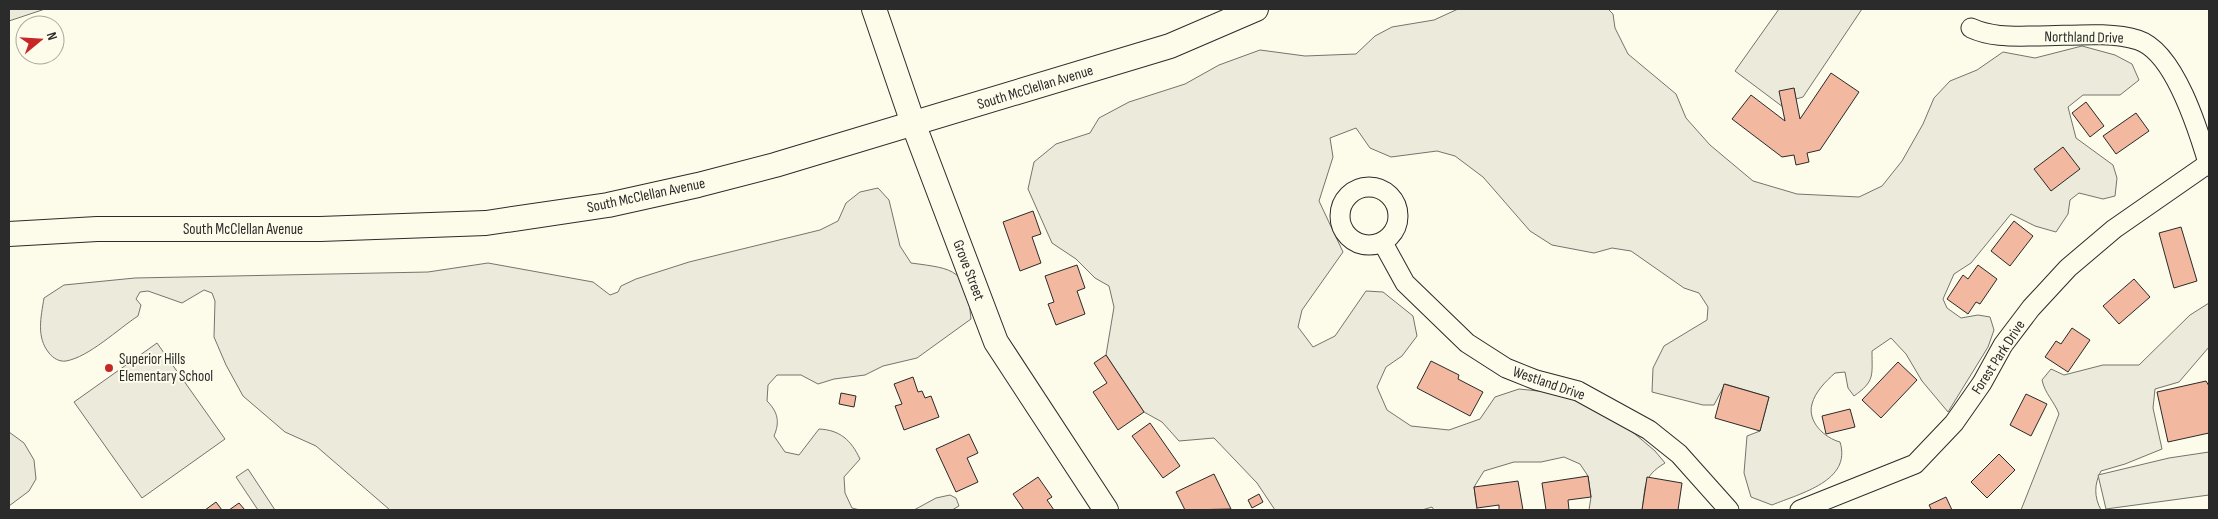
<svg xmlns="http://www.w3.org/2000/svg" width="2218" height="519" font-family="'Sofia Sans Condensed',sans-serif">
<rect width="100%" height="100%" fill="#fdfbea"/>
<g fill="#ecebdb" stroke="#74746e">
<path d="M9 9H45L9 21Z"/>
<path d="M1458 9H1608L1613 14 1615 28 1628 54 1676 94 1686 118 1710 145 1753 181 1797 194 1859 197 1882 186 1902 161 1923 124 1934 98 1950 81 1977 70 2003 52 2035 58 2082 46 2115 55 2132 64 2139 80 2120 95H2083L2068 107 2076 138 2113 165 2117 178 2115 196 2103 199 2079 193 2070 200 2068 214 2056 232 2035 226 2011 214 1971 263 1954 274 1943 299 1947 308 1961 318 1978 315 1990 317 1994 330 1988 347 1948 412 1922 381 1906 354 1891 338 1872 351C1872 376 1875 381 1854 396L1848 388 1845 372 1835 373C1826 381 1815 392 1812 404 1807 422 1825 438 1840 442 1852 481 1801 493 1772 505L1751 497 1744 473 1747 436 1760 431 1769 397 1725 384 1714 405H1703L1652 392 1653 368 1664 346 1707 320 1708 307 1699 293 1684 288 1631 251 1612 248 1594 253 1552 245 1530 231 1483 177 1455 156 1437 151 1391 157 1370 148 1356 128 1330 138 1333 157 1319 201 1343 252 1302 310 1298 327 1313 347 1335 336 1366 291 1383 292 1413 316 1417 336 1402 356 1386 367 1377 387 1387 410 1411 426 1449 430 1480 419 1495 397 1519 389 1557 393 1593 404 1635 434 1655 451 1665 463C1642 477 1646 486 1642 510H1589L1591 497 1588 476 1580 464 1564 457 1541 462H1514L1484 471 1474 487 1477 510H1434L1432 507 1422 510H1275L1257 483 1214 438 1179 441 1162 422 1144 412 1106 355 1114 307 1109 286 1095 278 1076 259 1052 243 1028 189 1034 162 1056 144 1090 133 1099 118 1129 102 1185 84 1219 65 1260 50 1305 56 1356 54 1375 36 1392 27 1434 20Z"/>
<path d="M878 188 889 200 900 246 911 263C956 269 966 269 971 319L917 358 883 366 865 375 834 379 818 384 801 375H777L768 385 767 401C778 412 780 422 774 436L785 452 799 455 819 429C840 430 851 440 860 459L844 477 845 493 852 508 860 510H390L316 446 285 432 243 396 226 365 214 337 215 301 212 293 204 290 182 303 148 291 140 292 136 299 141 305 138 316C118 329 89 357 66 361 59 362 53 358 49 353 36 337 41 317 44 298L64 285 135 278 428 272 488 263 593 282 610 295 618 292 621 286 636 279 689 262 820 230 838 221 846 203 860 192Z"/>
<path d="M2209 303V347L2179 382 2155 389 2153 408 2162 449 2125 464 2101 471C2094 484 2094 497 2101 510H2021L2059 414C2054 401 2045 394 2042 380L2051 369 2064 375 2103 365H2139L2190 315Z"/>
<path d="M9 432 24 443 34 460 36 479 29 491 9 506Z"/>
<path d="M950 495 956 498 959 506 952 510H914L936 498Z"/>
</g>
<g fill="#eceadb" stroke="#74746e">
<path d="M1779 9H1862L1803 97 1796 99 1794 88 1783 107 1735 71Z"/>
<path d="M157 343 225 439 142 498 74 402Z"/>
<path d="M2209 452V495L2106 509 2098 475 2169 458Z"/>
<path d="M248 469 275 510H258L236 477Z"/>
</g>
<g fill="#f2b8a0" stroke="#2b2b2b">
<path d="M1831 73 1859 92 1820 150 1807 153 1809 162 1796 165 1794 155 1782 157 1732 119 1751 95 1785 121 1779 91 1794 88 1800 119Z"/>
<path d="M2086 102 2104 126 2090 137 2072 113Z"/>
<path d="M2136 113 2149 131 2116 154 2103 136Z"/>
<path d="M2063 147 2080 169 2051 191 2034 169Z"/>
<path d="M1033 211 1041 234 1032 237 1041 263 1020 271 1003 222Z"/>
<path d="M2014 221 2033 236 2010 266 1991 251Z"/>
<path d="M2181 227 2197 281 2174 288 2159 233Z"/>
<path d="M1077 265 1085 288 1077 291 1085 314 1056 325 1048 304 1054 302 1045 276Z"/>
<path d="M1978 265 1997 279 1980 304 1976 302 1968 314 1947 299 1963 275 1968 279Z"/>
<path d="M2134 279 2150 297 2119 324 2103 306Z"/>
<path d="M2072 328 2090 340 2068 372 2045 357 2056 341 2061 344Z"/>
<path d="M1106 355 1144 412 1118 430 1093 392 1107 383 1094 363Z"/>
<path d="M1431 361 1459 375 1458 379 1483 392 1470 416 1417 388Z"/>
<path d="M1898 362 1917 380 1881 418 1862 400Z"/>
<path d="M913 377 918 392 922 391 925 398 931 396 939 417 904 430 895 406 902 404 894 384Z"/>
<path d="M2206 381 2209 386V433L2168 442 2157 392Z"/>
<path d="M1724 384 1769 397 1760 431 1715 418Z"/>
<path d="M841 393 856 396 854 407 839 404Z"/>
<path d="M2026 394 2047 404 2031 436 2010 425Z"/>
<path d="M1850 409 1855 427 1826 434 1822 416Z"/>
<path d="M1150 423 1180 466 1163 478 1132 436Z"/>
<path d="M969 434 978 453 967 458 978 482 956 492 936 449Z"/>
<path d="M1999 454 2015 470 1987 498 1971 482Z"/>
<path d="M1214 474 1231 509 1185 510 1176 492Z"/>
<path d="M1588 476 1591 497 1568 500 1569 510H1546L1542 483Z"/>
<path d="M1038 477 1052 497 1047 500 1054 510H1024L1013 494Z"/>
<path d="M1647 477 1682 483 1678 510H1642Z"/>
<path d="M1518 481 1523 510H1499V505L1477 508 1474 487Z"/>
<path d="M1259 494 1263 502 1252 508 1248 500Z"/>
<path d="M1946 497 1952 510H1929L1931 509 1929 505Z"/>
<path d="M216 502 222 510H205Z"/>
<path d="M239 503 245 510H229Z"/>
</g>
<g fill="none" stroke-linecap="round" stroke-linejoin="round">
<defs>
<g id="minor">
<path d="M1971 28C1993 38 2015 36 2039 36 2069 36 2110 31 2138 40 2175 52 2199 132 2209 166"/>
<circle cx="1369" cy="216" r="29"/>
<path d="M1383 243 1405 283 1467 343 1506 368 1536 380 1578 391 1649 430 1679 454 1729 510"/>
<path d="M1800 510 1915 464 1954 423 1982 383 2003 345 2031 308 2068 268 2114 229 2209 163"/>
</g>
<g id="major">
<path d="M874 9 913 123 996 342 1106 510"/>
<path d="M9 234 97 229H320L486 223 608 205 698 185 775 165 1170 46 1256 9"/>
</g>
</defs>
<use href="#minor" stroke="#2b2b2b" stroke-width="21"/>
<use href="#major" stroke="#2b2b2b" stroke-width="26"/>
<use href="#minor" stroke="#fdfbea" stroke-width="19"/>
<use href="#major" stroke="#fdfbea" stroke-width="24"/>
</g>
<circle fill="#c62828" stroke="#fdfbea" stroke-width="2" cx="109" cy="368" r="5"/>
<g text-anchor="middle" stroke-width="4" stroke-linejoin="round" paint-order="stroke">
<g font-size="15" fill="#2b2b2b" stroke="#fdfbea">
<text transform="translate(2084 37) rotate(1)" y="5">Northland Drive</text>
<text transform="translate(1035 87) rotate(-17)" y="5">South McClellan Avenue</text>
<text transform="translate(646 195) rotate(-12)" y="5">South McClellan Avenue</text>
<text x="243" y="234">South McClellan Avenue</text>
<text transform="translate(969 270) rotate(69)" y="5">Grove Street</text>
<text transform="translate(1998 357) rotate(-57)" y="5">Forest Park Drive</text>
<text transform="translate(1549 383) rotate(19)" y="5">Westland Drive</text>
</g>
<g font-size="15" fill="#2b2b2b" stroke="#fdfbea" text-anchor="start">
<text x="119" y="364">Superior Hills<tspan x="119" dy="17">Elementary School</tspan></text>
</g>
</g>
<rect width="2218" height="519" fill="none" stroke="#2b2b2b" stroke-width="20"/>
<g transform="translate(40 40) rotate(72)"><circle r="24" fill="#fdfbea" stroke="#a9a89e"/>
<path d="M0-4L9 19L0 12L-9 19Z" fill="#c62828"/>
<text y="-8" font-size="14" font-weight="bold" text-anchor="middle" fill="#2b2b2b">N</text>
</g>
</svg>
